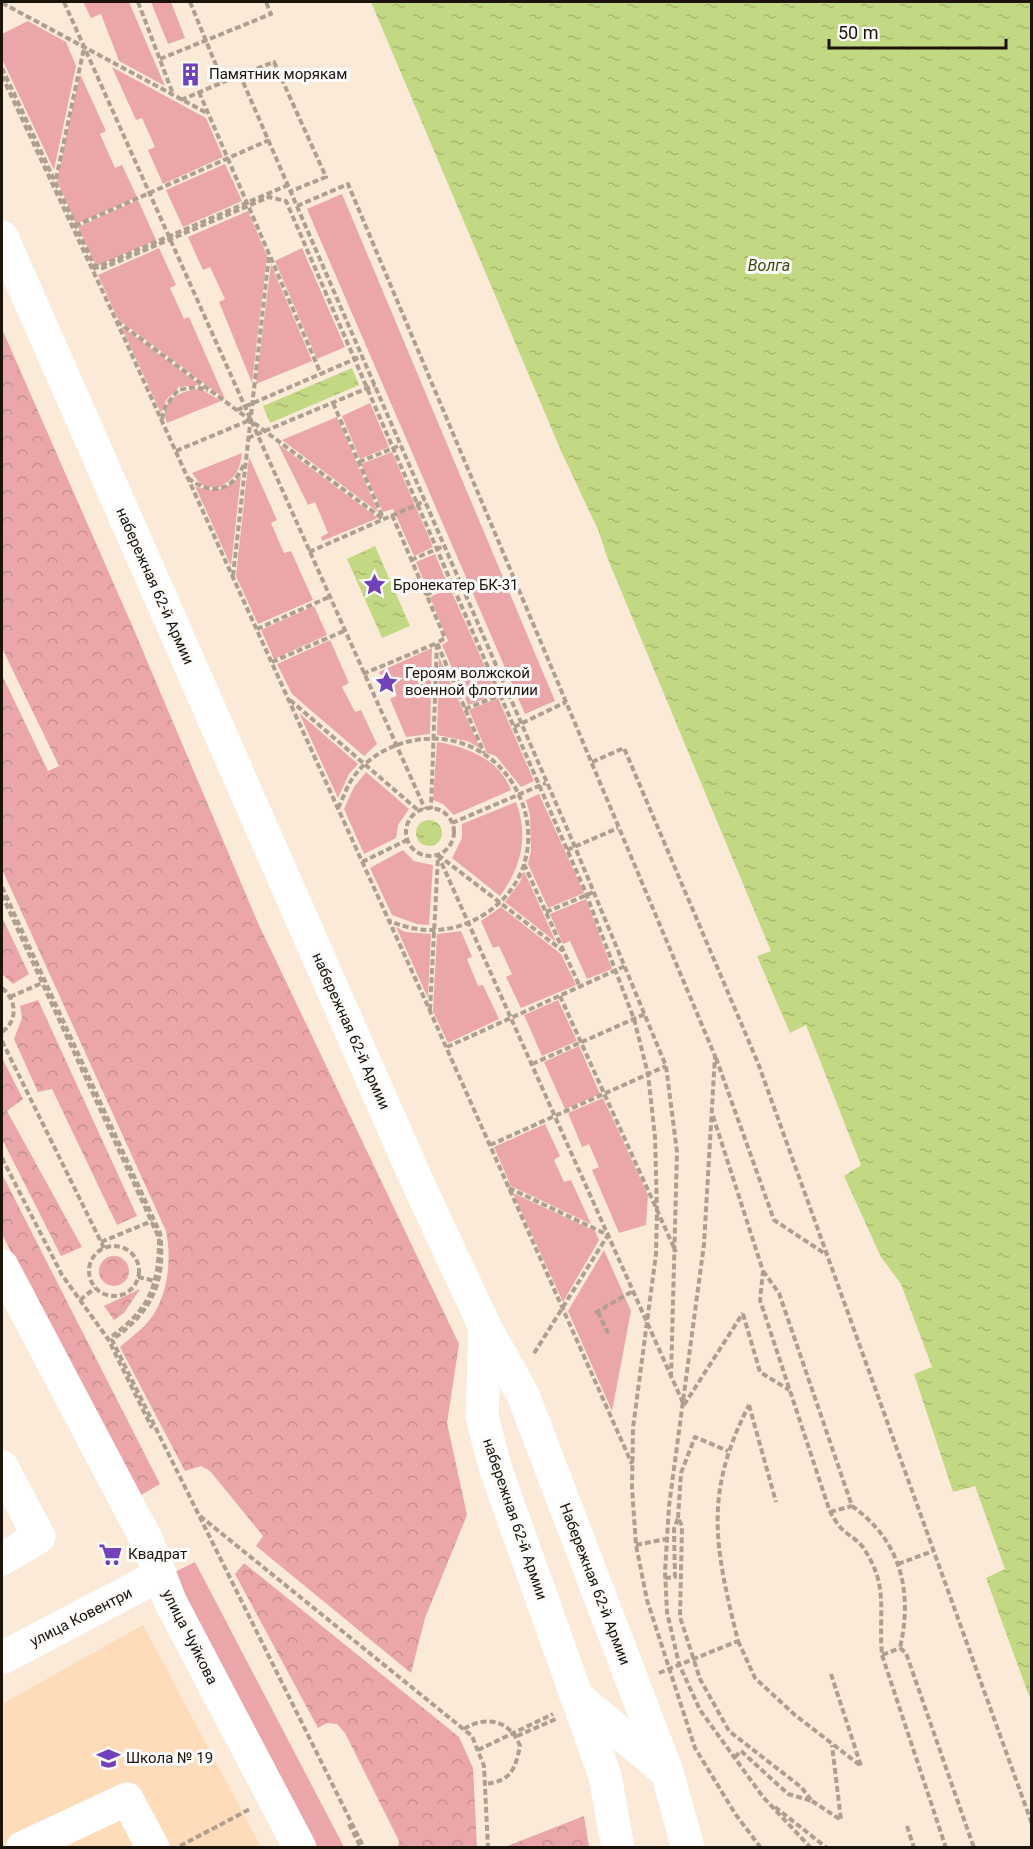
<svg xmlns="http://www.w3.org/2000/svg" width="1033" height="1849" font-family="Roboto,sans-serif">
<defs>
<pattern id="forest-crowns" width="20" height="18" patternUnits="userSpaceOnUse" patternTransform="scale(1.5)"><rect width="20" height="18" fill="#eaa6a9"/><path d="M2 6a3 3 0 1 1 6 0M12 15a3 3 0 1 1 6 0" fill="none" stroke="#c88e90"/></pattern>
<pattern id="water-ripples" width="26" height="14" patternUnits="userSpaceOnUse" patternTransform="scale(1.5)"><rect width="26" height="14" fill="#c3d882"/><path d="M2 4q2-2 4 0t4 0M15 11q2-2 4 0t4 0" fill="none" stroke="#a7b86f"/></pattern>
</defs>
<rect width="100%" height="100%" fill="#fcead9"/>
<path fill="#fedcb9" d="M143 1625 261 1847H2V1704Z"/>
<g fill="#eaa6a9">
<path d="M83 2H129L165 86 119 61 101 14 91 18Z"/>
<path d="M151 2H171L185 38 168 44Z"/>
<path d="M28 21 66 42 76 66 54 170 2 59V34Z"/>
<path d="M112 67 206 118 223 157 163 184 148 150 155 147 142 118 136 120Z"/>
<path d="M80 74 106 131 100 134 115 168 122 165 137 197 76 224 57 180Z"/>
<path d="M225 164 242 201 183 227 166 190Z"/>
<path d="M342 194 555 701 525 714 307 209Z"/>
<path d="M138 200 156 240 99 265 95 263 78 227Z"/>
<path d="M248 211 267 256 252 383 219 302 225 299 210 267 203 270 188 237Z"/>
<path d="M159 248 176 285 170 288 184 319 189 317 225 399 118 319 98 275Z"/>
<path d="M302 248 345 347 317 359 275 261Z"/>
<path d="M271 264 312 361 256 384Z"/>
<path d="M121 326 200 385 179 387 166 400 161 413Z"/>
<path d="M201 389 221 401 167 423C157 401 183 389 201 389Z"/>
<path d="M370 403 389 447 360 459 342 416Z"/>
<path d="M337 417 378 512 282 440Z"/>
<path d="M278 444 378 518 322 541 321 537 328 533 315 502 308 505Z"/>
<path d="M392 452 433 547 414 556 393 509 383 512 361 464Z"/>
<path d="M242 453C240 471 234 480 217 488L201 485 192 473Z"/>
<path d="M249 457 277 520 271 523 284 553 291 551 313 600 258 624 236 576Z"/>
<path d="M241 475 231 566 195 486C214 494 227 490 241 475Z"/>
<path d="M435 554 447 583 428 591 416 562Z"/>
<path d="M450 588 497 694 468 705 442 645 448 641 430 597Z"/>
<path d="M314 606 327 635 274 659 261 630Z"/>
<path d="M330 640 349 683 342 687 355 712 361 710 377 744 364 756 292 694 277 664Z"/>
<path d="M432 648 430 734 406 737 390 699 396 696 386 673 380 675 379 672Z"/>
<path d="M439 657 480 748 467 741 437 735Z"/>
<path d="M498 698 534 781 521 787 496 756 487 753 469 710Z"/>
<path d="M299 713 358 764 349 774 338 798Z"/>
<path d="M437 742C467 747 499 759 511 790L454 815 443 804 433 800Z"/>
<path d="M366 772 409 809 398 825 396 838 364 854 344 809 354 787Z"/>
<path d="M539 794 584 893 548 908 528 864 531 850 530 815 526 800Z"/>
<path d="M516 802C529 836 521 868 500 896L452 858 462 838V824Z"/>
<path d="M403 850 414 861 433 865 429 925 417 924 392 915 370 868Z"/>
<path d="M524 871 556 942 505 902 520 882Z"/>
<path d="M586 899 612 969 587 979 570 941 563 944 550 914Z"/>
<path d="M501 907 561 954 576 985 521 1008 506 977 512 974 499 946 493 948 481 921Z"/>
<path d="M396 927 405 932 431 934 428 998Z"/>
<path d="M461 931 472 957 467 959 478 986 483 985 499 1019 448 1043 433 1011 437 934Z"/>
<path d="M558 1000 577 1041 542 1056 524 1015Z"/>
<path d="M579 1046 600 1094 565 1109 544 1062Z"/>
<path d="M603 1098 648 1195 646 1225 619 1233 592 1170 599 1167 589 1144 582 1147 568 1113Z"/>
<path d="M545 1124 560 1156 554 1160 564 1182 571 1180 591 1224 511 1186 494 1147Z"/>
<path d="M513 1193 595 1231 599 1240 563 1302Z"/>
<path d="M604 1250 631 1311 612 1411 568 1311Z"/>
<path d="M195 1562 344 1847H313L171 1574Z"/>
</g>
<g fill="url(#forest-crowns)">
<path d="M2 329 134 630 258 923 459 1344 447 1423 467 1515 425 1618 411 1673 256 1546 263 1536 210 1471 201 1466 185 1471 120 1347C130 1338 143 1329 151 1318 168 1295 172 1258 166 1231L2 869V675L48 771 59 766 2 648Z"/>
<path d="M2 917 29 974 13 984 2 974Z"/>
<path d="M38 1000 137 1216 117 1225 52 1089 38 1092 14 1039 22 1018 20 1006Z"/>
<path d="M2 1058 23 1099 7 1111 82 1247 61 1256 2 1139Z"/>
<path d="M2 1174 160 1484 136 1498 2 1234Z"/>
<circle cx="114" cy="1271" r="15"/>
<path d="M140 1289 124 1313 114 1320 104 1306Z"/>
<path d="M244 1563 459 1737 473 1768 477 1847H398L399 1841 345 1733 337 1724 327 1723 318 1728 235 1574Z"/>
<path d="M584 1816 589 1847H505Z"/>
</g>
<g fill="url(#water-ripples)">
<path d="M371 2H1031L1032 1695 1029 1696 986 1578 1005 1569 975 1486 953 1492 914 1374 932 1367 901 1284 881 1257 844 1176 861 1165 806 1025 790 1033 757 956 771 951 607 557 599 532 561 451Z"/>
<path d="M352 368 359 385 270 423 263 406Z"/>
<path d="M375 546 410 626 382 638 347 559Z"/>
<circle cx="429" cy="833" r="13"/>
</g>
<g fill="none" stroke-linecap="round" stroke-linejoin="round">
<g stroke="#ae9f90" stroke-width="4" stroke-dasharray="6 3" stroke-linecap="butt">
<path d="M64 2 425 809"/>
<path d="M138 2 173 94"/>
<path d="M190 2 223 82"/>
<path d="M2 3 207 113"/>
<path d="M160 59 271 14 266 2"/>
<path d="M2 68 94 265 103 268 269 197 286 201 585 891 634 1019 648 1074 655 1137 657 1211 656 1254 633 1428 632 1488 636 1545 647 1600 695 1748 736 1815 761 1848"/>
<path d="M240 75 274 62 326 177 291 191"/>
<path d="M2 76 116 320 430 1011 632 1464"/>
<path d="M199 92 321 374"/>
<path d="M181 100 240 75 575 847 666 1066 677 1152 671 1377"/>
<path d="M56 179 84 48"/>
<path d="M297 206 348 184 715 1056 704 1244 669 1506 665 1572 667 1612 679 1664 700 1710 763 1797 811 1848"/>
<path d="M75 226 269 140"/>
<path d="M93 269 288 185"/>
<path d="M117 321 383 519"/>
<path d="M333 403 383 518"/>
<path d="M237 410 362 356"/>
<path d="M162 419 165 407 178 390 196 387 208 390"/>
<path d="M248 438 375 385"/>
<path d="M176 451 250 420"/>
<path d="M359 462 401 445"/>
<path d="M188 478C211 496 232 492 244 464"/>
<path d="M392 515 445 638 437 643 484 753"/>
<path d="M309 552 425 501"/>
<path d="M411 560 444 546"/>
<path d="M233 576 269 255"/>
<path d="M426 595 459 580"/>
<path d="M257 629 329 597"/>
<path d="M272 662 344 631"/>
<path d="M363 674 437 643 431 809"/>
<path d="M290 700 419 811"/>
<path d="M465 709 508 692"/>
<path d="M514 727 566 702"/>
<path d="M592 762 624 748 758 1063 1032 1824"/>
<path d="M338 808C343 799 346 788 352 779 366 758 391 744 416 740 517 724 572 857 485 914 455 933 422 935 390 921"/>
<circle cx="430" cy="832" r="24"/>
<path d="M452 823 546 783"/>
<path d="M567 850 618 828"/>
<path d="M438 855 684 1405"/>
<path d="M438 855 563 951"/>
<path d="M362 862 407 840"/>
<path d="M524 864 580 987"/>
<path d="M2 887 160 1233C166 1283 152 1311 112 1340L364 1848"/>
<path d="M2 895 159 1238C159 1288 149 1310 108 1339"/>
<path d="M546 912 594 892"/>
<path d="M2 988C17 1000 18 1021 2 1032"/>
<path d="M560 996 676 1252"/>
<path d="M10 997 42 983"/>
<path d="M430 1010 438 856"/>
<path d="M2 1041 104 1248"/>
<path d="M447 1047 625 966"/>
<path d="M716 1058 774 1220 827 1255"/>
<path d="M532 1064 645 1014"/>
<path d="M713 1116 763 1271 760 1300 830 1512C834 1518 838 1526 844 1531 850 1536 857 1540 862 1546 890 1586 878 1611 882 1655L900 1648"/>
<path d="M490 1145 666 1066"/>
<path d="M2 1158 62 1275 108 1339 152 1428"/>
<path d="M509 1188 608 1235 533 1355"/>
<path d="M101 1242 152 1221"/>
<circle cx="114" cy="1271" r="25"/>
<path d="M763 1271 779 1293 852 1506C901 1541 913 1591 900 1648"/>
<path d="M138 1277 155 1281"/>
<path d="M80 1300 95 1288"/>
<path d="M598 1312 608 1333"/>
<path d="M595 1313 633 1291"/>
<path d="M743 1314 760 1372 789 1390"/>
<path d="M684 1405 743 1313"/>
<path d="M749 1405 776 1502"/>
<path d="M830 1512 852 1506"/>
<path d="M200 1516 472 1736 484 1766 488 1848"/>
<path d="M678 1518 681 1473 695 1437 728 1451"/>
<path d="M636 1545 666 1539"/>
<path d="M898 1564 933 1551"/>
<path d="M665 1578 675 1577 674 1529 678 1518 682 1526 680 1617 700 1679 729 1731 801 1787 812 1801 788 1794 741 1751 733 1759"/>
<path d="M738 1641 755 1678 795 1715 861 1766"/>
<path d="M900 1648 906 1653 974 1848"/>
<path d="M882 1655 946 1848"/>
<path d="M659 1673 738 1641C715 1547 703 1495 749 1405"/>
<path d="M831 1674 861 1766"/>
<path d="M464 1729C486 1715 510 1720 520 1746 515 1770 511 1781 485 1784"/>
<path d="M517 1736 556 1719"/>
<path d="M478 1750 553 1714"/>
<path d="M812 1801 841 1820 832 1745"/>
<path d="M775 1807 827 1848"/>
<path d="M349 1824 361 1848"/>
<path d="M907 1826 914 1848"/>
<path d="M180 1846 250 1809"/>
</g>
<g stroke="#fff" stroke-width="33">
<path d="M2 1266 147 1541 170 1601 300 1848"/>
<path d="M2 1467 39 1537 2 1559"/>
<path d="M2 1658 160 1575"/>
<path d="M22 1848 127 1799 153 1848"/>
</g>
<g stroke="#fff" stroke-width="33">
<path d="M2 237 416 1179 485 1327 523 1395 667 1772 688 1848"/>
<path d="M485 1329 482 1417 496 1470 605 1776 618 1848"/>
<path d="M576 1696 663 1769"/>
</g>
</g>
<defs>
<symbol id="building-bare" viewBox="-9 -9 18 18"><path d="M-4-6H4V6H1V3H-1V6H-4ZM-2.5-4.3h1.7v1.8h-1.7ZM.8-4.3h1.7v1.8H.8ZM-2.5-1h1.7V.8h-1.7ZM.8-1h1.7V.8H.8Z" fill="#7242ba" stroke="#fbfbfb" stroke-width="2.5" paint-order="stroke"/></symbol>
<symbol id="sight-bare" viewBox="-9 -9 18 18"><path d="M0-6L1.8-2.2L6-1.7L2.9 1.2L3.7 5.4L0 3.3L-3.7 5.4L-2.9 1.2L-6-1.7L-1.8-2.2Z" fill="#7242ba" stroke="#fbfbfb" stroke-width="2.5" paint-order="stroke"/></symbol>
<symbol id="supermarket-bare" viewBox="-9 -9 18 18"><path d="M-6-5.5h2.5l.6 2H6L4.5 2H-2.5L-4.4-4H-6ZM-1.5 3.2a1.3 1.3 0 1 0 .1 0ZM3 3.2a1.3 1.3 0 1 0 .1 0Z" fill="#7242ba" stroke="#fbfbfb" stroke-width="2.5" paint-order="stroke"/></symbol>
<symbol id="school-bare" viewBox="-9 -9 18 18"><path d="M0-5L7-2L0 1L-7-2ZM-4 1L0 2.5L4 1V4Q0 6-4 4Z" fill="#7242ba" stroke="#fbfbfb" stroke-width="2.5" paint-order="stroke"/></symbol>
</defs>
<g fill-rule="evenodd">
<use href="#building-bare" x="174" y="58" width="33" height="33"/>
<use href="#sight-bare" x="358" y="568" width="33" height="33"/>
<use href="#sight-bare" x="370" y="666" width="33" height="33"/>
<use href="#supermarket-bare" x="94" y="1538" width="33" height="33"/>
<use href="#school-bare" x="92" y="1742" width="33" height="33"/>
</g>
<g text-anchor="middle" stroke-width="6" stroke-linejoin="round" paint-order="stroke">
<g font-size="15" fill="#1d1409" stroke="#fbfbfb" text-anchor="start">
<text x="209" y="79">Памятник морякам</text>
<text x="393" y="590">Бронекатер БК-31</text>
<text x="405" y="678">Героям волжской<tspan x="405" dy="17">военной флотилии</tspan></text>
<text x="128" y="1559">Квадрат</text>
<text x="126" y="1763">Школа № 19</text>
</g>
<g font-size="15" fill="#1d1409" stroke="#fbfbfb">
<text transform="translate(155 586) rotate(66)" y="5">набережная 62-й Армии</text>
<text transform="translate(351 1031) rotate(66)" y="5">набережная 62-й Армии</text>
<text transform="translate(515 1519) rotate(71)" y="5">набережная 62-й Армии</text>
<text transform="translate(595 1584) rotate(69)" y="5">Набережная 62-й Армии</text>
<text transform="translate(81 1617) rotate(-27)" y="5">улица Ковентри</text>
<text transform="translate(190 1637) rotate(63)" y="5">улица Чуйкова</text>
</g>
<g font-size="16" font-style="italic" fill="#3e4a08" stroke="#fbfbfb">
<text x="769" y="271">Волга</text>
</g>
</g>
<rect width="1033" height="1849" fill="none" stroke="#1d1409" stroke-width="6"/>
<path d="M829 39v9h177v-9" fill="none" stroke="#1d1409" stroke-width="3"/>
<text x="838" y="39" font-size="18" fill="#1d1409" stroke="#fbfbfb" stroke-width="4.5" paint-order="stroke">50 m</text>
</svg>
